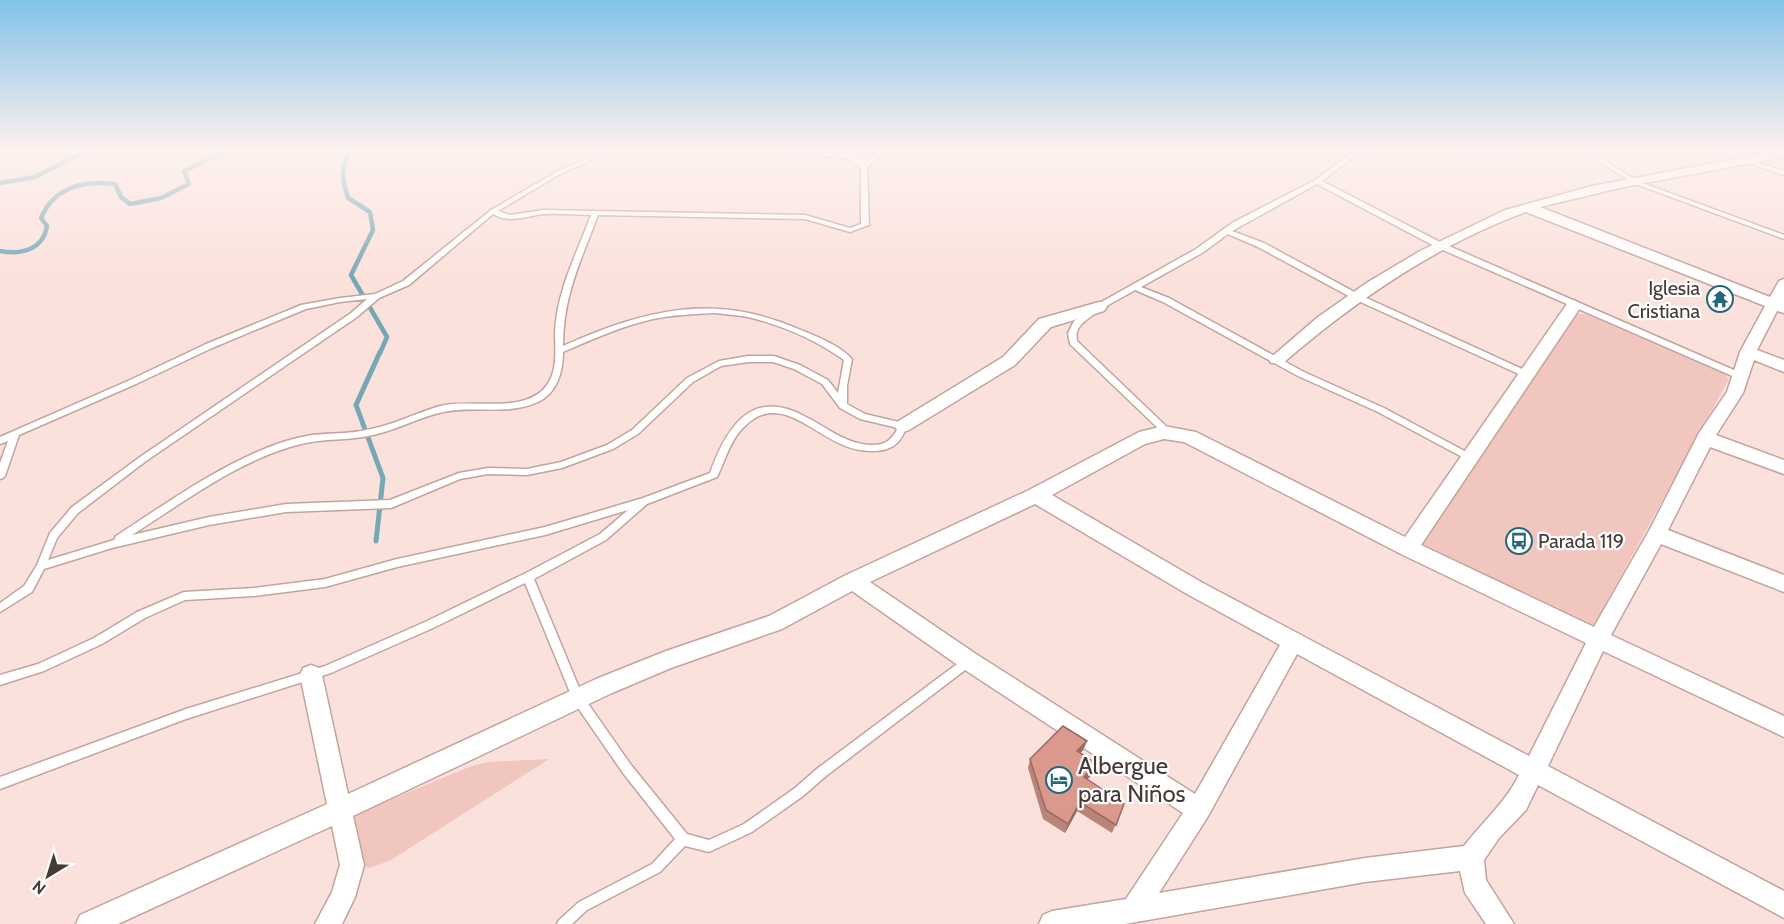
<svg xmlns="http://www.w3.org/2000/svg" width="1784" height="924" font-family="Cabin,sans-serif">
<rect width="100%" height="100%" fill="#fbe1dc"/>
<g fill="#f0c6be">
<path d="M1577 314H1585L1724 374 1729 379 1594 625 1587 626 1421 545V539Z"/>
<path d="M549 759 391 860 370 868 362 866 349 819 359 813 469 767 488 762Z"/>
</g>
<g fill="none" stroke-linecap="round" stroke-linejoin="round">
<g stroke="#75a7b5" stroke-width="4.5">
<path d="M351 150C340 166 342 180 348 198L370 212 373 230 351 275 387 337 380 353"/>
<path d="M0 183 35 177 88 150"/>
<path d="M0 251C21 255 43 250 47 226L41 218C54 187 84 180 115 184L121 197 130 204 161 198 189 184 184 171 229 150"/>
</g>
<path stroke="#75a7b5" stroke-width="5" d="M376 541 383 478 356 405 380 352"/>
<defs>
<g id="service">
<path d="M607 150H615L562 173 498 211 510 215 544 210 805 215 850 228 861 224V165L881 150H888L867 166 869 225 850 232 805 219 598 215C581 261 563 295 563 346 647 309 714 292 801 330 818 337 839 345 852 359L847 386V404L865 414 903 423 907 426C905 431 902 438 898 442 892 449 881 451 873 451 862 451 851 449 841 444 810 431 778 394 746 425 730 439 726 459 717 477L647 504 606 540 534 579 582 695 631 765 687 834 709 840 744 824 795 788 818 768 965 658 969 656 973 658 974 661 973 664 826 776 803 796 752 832 709 852 685 846 660 872 587 910 572 924H557L559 920 579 902 652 864 675 839 623 773 574 702 525 583 433 628 331 673 186 719 0 789V777L186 709 325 666 425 622 524 574 600 534 628 510 545 535 397 567 325 587 254 596 185 600 145 618 102 644 44 671 0 685V675L38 664 94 638 137 612 184 592 254 588 325 579 397 559 545 527 643 498 710 473C727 426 752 387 806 417 828 428 847 445 873 445 886 445 892 439 898 428L860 419 840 408 822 384 794 369 773 362H748L721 366 693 382 638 434 613 449 562 468 527 475 488 474 460 479 391 508 286 512 209 525 112 548 44 569 32 592 0 612V603L24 586 37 565 50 533 72 507 140 457 351 313 367 299 340 302 306 309 212 348 136 384 19 435 5 476 3 478 0 479V463L8 441 0 444V437L130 380 206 344 301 305 340 298 375 294 403 281 491 210 558 171ZM493 214C510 224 526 216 544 214 559 213 576 215 591 215 577 253 557 290 555 332 555 349 558 370 547 385 526 415 471 398 440 406 415 413 392 426 366 430 349 434 330 433 312 435 300 437 288 440 277 444 219 465 167 503 116 536L114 540 48 560 57 538 78 513 146 461 357 317 379 298 409 285ZM714 313C725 314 737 315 748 317 781 325 816 340 844 360L838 393 828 380 800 365 774 356H748L719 361 687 378 632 430 607 445 561 462 527 469 488 468 459 473 390 500 286 504 209 517 132 535C184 502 240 459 301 444 324 438 349 441 373 435 397 430 419 417 443 412 474 405 508 416 538 402 557 393 563 372 563 352 593 339 622 326 653 319 673 315 694 314 714 313Z"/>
<path d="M776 150H796L852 155 855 157 852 159 779 152Z"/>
<path d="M1364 150H1374L1356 155 1322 181 1442 243 1743 374 1744 376 1743 378H1737L1436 247 1317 184 1232 231 1264 243 1360 295 1529 372 1530 374 1529 376H1523L1354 299 1258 247 1228 234 1202 253 1141 287 1169 298 1304 372 1384 408 1472 455 1473 457 1472 459H1466L1378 412 1298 376 1163 302 1135 290C1122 298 1080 318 1077 332 1076 335 1077 338 1077 341L1169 429 1170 431 1169 433H1163L1070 344 1068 333 1074 321 1096 305 1196 249 1232 223 1315 180 1352 153Z"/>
<path d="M1445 150H1528L1525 152 1463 155Z"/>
<path d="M1582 150H1589L1637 181 1784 235V239L1633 183Z"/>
<path d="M1710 150H1719L1784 171V175Z"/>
</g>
<g id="minor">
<path d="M839 150H853L871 165 864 169 859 168Z"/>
<path d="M1784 150V157L1624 187 1540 207 1770 297 1779 281 1784 279V313L1777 311 1757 350 1784 360V372L1754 360 1743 393 1716 435 1784 460V474L1710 447 1668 530 1784 575V592L1661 544 1611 635 1784 716V737L1603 651 1548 766 1784 891V918L1538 785 1526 810 1499 838 1484 860 1486 880 1514 924H1486L1465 893 1460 871 1365 882 1125 924H1039L1043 915 1052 911 1126 899 1183 813 962 668 852 591 782 629 671 668 612 693 353 816 364 865 355 897 342 924H315L332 892 340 865 332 826 118 924H76L80 915 327 804 300 675 303 668 311 665 319 668 322 675 348 794 596 679 666 651 769 616 846 575 1029 490 1139 432 1164 426 1196 432 1405 537 1569 301 1574 300 1582 305 1421 545 1594 627 1650 529 1699 433 1727 392 1740 352 1765 306 1526 212C1436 245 1355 301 1283 363H1271L1269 359 1318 317 1368 282 1420 251 1505 210 1592 186ZM1164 439 1184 442 1401 554 1586 643 1529 756 1201 582 1052 495 1145 444ZM1035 504 1187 594 1280 645 1195 794 976 654 870 582ZM1297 654 1519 775C1506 802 1483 821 1464 846L1365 858 1159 893 1207 818Z"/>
<path d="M1099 302 1104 303 1107 307 1104 311 1051 327 1015 365 909 430 903 432 897 430 894 426 897 422 1003 357 1039 319Z"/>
</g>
</defs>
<use href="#service" stroke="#c2a49f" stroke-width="3"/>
<use href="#minor" stroke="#c2a49f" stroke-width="3"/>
<use href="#service" fill="#fff" fill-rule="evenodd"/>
<use href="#minor" fill="#fff" fill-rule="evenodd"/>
</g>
<path fill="#bb8478" d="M1087 741 1083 750 1080 753 1097 764 1093 774 1087 779 1124 804 1112 833 1077 811 1065 833 1043 819 1028 768 1030 759Z"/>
<g fill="#996b62">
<path d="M1087 741 1083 750 1074 761 1077 751Z"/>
<path d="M1097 764 1093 774 1080 786 1084 777Z"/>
<path d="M1080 802 1077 811 1065 833 1068 824Z"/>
</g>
<path fill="#da998c" stroke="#996b62" stroke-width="1.5" d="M1063 726 1087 741 1077 751 1097 764 1084 777 1124 804 1116 825 1080 802 1068 824 1046 810 1030 759Z"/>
<linearGradient id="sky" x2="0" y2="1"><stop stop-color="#82c2e9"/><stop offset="0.54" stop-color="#fdf2ef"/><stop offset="1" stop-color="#fdf2ef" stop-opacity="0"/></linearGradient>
<rect width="1784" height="279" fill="url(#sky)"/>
<defs>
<symbol id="temple-ring" viewBox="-11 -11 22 22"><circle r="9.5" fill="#fff" stroke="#236879" stroke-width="1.5"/><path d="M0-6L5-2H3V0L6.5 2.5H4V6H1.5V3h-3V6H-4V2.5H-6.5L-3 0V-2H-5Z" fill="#236879"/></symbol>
<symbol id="bus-ring" viewBox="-11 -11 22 22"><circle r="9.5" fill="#fff" stroke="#236879" stroke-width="1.5"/><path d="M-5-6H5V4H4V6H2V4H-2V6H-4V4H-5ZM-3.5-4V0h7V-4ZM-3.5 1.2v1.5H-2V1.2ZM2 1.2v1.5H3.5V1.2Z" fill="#236879"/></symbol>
<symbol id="hotel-ring" viewBox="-11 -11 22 22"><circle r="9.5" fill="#fff" stroke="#236879" stroke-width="1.5"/><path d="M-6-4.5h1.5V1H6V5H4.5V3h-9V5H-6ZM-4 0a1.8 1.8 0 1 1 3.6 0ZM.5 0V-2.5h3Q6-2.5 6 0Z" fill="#236879"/></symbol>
</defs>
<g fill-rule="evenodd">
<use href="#temple-ring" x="1705" y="284" width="30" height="30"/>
<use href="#bus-ring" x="1504" y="526" width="30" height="30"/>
<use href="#hotel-ring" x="1044" y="765" width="30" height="30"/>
</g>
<g text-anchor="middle" stroke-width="4.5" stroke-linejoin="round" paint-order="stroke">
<g font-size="20" fill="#463a37" stroke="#fff" text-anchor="end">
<text x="1700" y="295">Iglesia<tspan x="1700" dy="23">Cristiana</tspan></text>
<text x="1538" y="548" text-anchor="start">Parada 119</text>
</g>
<g font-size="24" fill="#463a37" stroke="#fff" text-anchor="start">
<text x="1078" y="774">Albergue<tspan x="1078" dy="28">para Niños</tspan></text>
</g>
</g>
<g transform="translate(48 876) rotate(218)" stroke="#ffffff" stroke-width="4.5" paint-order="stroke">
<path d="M0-4.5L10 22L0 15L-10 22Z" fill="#463a37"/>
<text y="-9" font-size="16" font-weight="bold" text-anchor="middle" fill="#463a37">N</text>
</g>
</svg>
